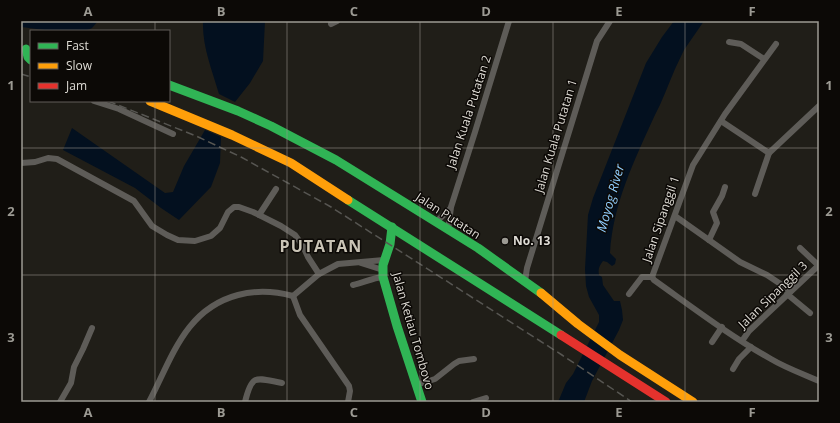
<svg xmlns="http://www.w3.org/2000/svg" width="840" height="423" font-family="'Open Sans',sans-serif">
<rect width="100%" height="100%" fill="#201e18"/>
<g fill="#03101f">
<path d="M21 21H98C96 23 94 26 92 28 77 36 38 29 21 27Z"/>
<path d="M203 21H265L263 61 250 83 235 102 219 94C212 70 202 46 203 21Z"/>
<path d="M674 21H704L684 50 675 69C668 85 662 102 654 117 634 161 613 204 610 253L616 259 615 264 612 266 607 262 603 261C599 266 598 269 599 275L602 277 603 285 614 301H620L622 310 623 320 619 330 592 381 584 402H558L566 383 573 374 599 322V315L589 297 586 286 585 269 588 215 593 198 646 63 662 37Z"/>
<path d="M72 128 165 193 173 192 184 166 205 130 221 137 220 163 211 187 179 220 161 208 135 188 63 150Z"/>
</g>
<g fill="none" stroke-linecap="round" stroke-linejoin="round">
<g stroke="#5e5c58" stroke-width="6">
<path d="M331 24 337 21"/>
<path d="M729 42 741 44 764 59"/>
<path d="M94 101 119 109 173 134"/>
<path d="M721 121 769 153 819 106"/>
<path d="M21 163 35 162 48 158 57 159 134 201 152 226 167 235 178 240 195 241 211 236 220 228 228 212 234 207H239L253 212 281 226 295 235 303 246 308 257 319 274"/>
<path d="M755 194 769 153"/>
<path d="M259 215 276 189"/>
<path d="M675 216 740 262 767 275 791 291"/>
<path d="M436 222 450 209"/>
<path d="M448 230 451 207 475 132 509 21"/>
<path d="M709 240 717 223 713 212 722 196 725 187"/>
<path d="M800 248 818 265"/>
<path d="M361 263 383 270"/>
<path d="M652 277 693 165 725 114 776 44"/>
<path d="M652 277 654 280C692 307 730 336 771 359 786 368 803 374 819 381"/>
<path d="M525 281 527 268 597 41 610 21"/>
<path d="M353 285C363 283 372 278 383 277"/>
<path d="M629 294 642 277H652"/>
<path d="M787 294 810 313"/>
<path d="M293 296 300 315 349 386 350 391 348 402"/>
<path d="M293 296 319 274 338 264 384 260"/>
<path d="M742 341 749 331 819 265"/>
<path d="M712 342 722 327"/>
<path d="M733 369 739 359 751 347"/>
<path d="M416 385 435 379 454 364 459 361 474 359"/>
<path d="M60 402 71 383 74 367 83 349 92 328"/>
<path d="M149 402C172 358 185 309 238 295 257 290 274 291 293 296"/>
<path d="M245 402C252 373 256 378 282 383"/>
<path d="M473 402 486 398"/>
</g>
<g stroke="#30b455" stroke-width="9">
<path d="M26 49 28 57 31 60"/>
<path d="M169 85 238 111 271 126 336 160 478 248 541 293"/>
<path d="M348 200 561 335"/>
<path d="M392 227 390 244 383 265V277L397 326 422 402"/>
</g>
<g stroke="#ff9f0a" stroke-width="9">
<path d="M150 101 232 135 291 163 348 200"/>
<path d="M541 293 578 324 620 355 693 402"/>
</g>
<path stroke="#e5322d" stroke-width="9" d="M561 335 666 402"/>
<g stroke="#575652" stroke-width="1.5" stroke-dasharray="8 4" stroke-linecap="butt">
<path d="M21 74 31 77"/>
<path d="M108 101 196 136 241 157 331 207 562 355 632 402"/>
</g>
</g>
<path fill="none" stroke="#9c9a93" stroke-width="1" stroke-opacity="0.55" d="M155 21V31M287 21V402M420 21V402M553 21V402M685 21V402M155 101V402M21 148H819M21 275H819"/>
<circle fill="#9c9a93" stroke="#0c0906" stroke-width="1.5" cx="505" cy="241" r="4"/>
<g text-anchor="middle" stroke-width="3" stroke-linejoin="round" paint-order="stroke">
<g font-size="12" fill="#dfdcd5" stroke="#0c0906">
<text transform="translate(469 112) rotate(-72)" y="4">Jalan Kuala Putatan 2</text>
<text transform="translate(556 136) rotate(-73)" y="4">Jalan Kuala Putatan 1</text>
<text transform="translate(448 216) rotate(33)" y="4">Jalan Putatan</text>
<text transform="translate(661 219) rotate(-71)" y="4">Jalan Sipanggil 1</text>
<text transform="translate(773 295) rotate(-44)" y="4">Jalan Sipanggil 3</text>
<text transform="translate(413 331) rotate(74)" y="4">Jalan Ketiau Tombovo</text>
</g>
<g font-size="12" font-weight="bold" fill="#dfdcd5" stroke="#0c0906" text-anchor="start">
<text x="513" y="245">No. 13</text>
</g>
<g font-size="13" font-style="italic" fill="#90cefe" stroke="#0c0906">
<text transform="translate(610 198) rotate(-74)" y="5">Moyog River</text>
</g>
<g font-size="16" font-weight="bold" letter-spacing="1" fill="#cac4b6" stroke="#0c0906">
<text x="321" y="252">PUTATAN</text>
</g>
</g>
<rect width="840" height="423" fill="none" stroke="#0c0906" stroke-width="44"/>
<rect x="30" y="30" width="140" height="72" fill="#0c0906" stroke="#605d59"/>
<rect x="38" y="43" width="20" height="6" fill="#30b455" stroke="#605d59"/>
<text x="66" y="50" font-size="12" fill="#dfdcd5">Fast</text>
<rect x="38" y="63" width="20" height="6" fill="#ff9f0a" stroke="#605d59"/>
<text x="66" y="70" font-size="12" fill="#dfdcd5">Slow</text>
<rect x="38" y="83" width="20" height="6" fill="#e5322d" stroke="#605d59"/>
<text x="66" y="90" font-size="12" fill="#dfdcd5">Jam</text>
<rect x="22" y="22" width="796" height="379" fill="none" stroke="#9c9a93" stroke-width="1.5"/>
<g font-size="13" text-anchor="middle" font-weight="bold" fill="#9c9a93">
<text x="88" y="16">A</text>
<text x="221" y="16">B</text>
<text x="354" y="16">C</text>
<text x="486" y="16">D</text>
<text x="619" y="16">E</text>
<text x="752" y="16">F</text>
<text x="11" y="90">1</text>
<text x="829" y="90">1</text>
<text x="11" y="216">2</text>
<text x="829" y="216">2</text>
<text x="11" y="342">3</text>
<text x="829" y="342">3</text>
<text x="88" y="417">A</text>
<text x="221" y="417">B</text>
<text x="354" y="417">C</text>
<text x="486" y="417">D</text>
<text x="619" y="417">E</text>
<text x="752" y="417">F</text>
</g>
</svg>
